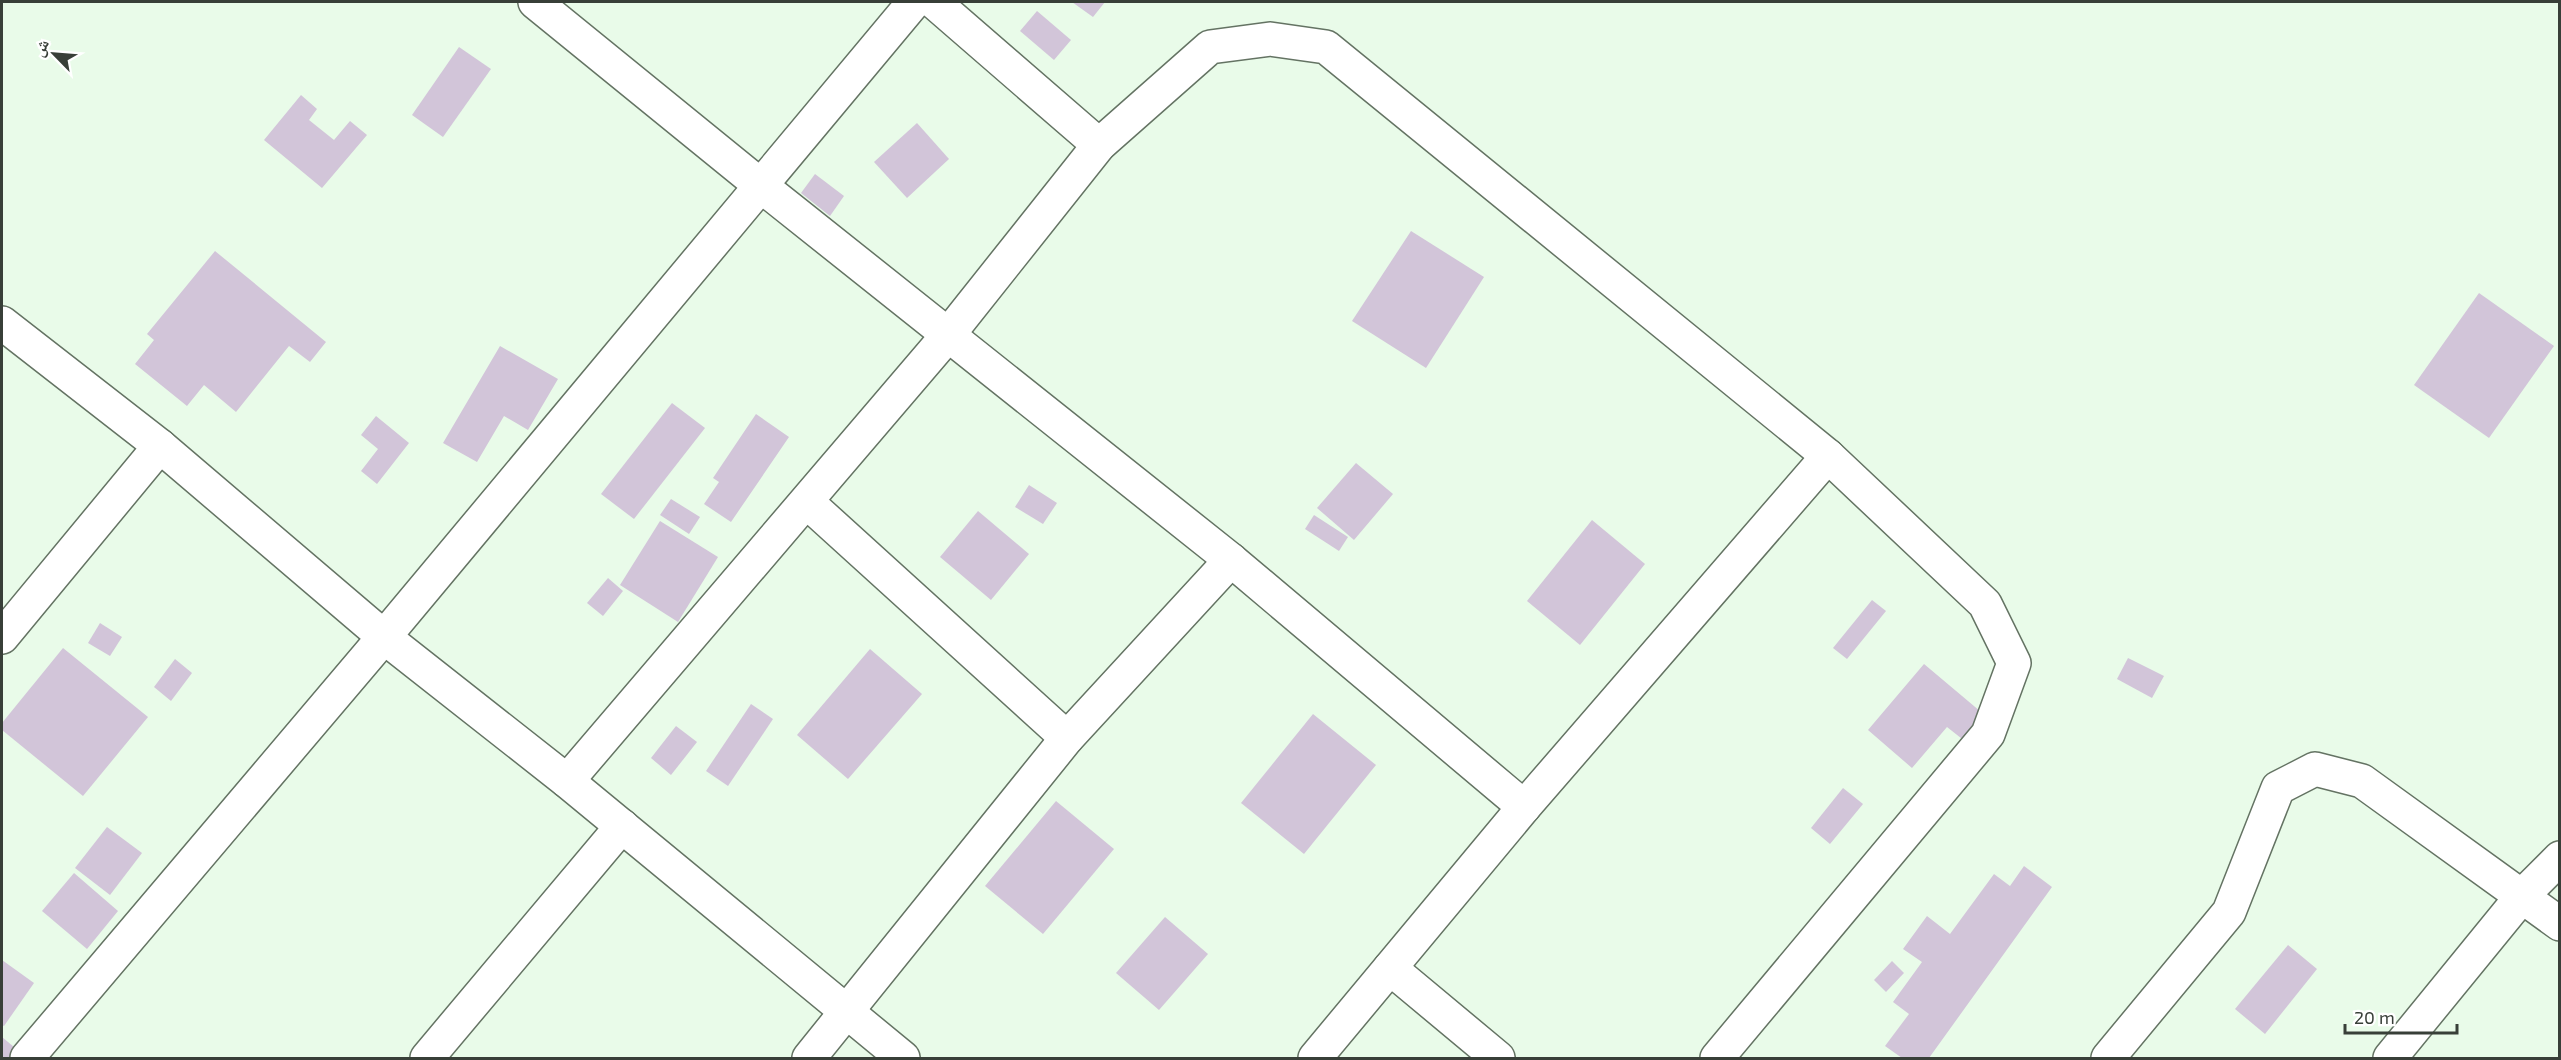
<svg xmlns="http://www.w3.org/2000/svg" width="2561" height="1060" font-family="'Exo 2','Noto Naskh Arabic',sans-serif">
<rect width="100%" height="100%" fill="#e9fbe9"/>
<g fill="#d2c5d9">
<path d="M1072 2H1105L1093 17Z"/>
<path d="M1037 11 1071 40 1054 60 1020 31Z"/>
<path d="M459 47 491 69 443 137 412 115Z"/>
<path d="M301 95 317 109 309 120 334 140 350 121 367 135 322 188 264 140Z"/>
<path d="M917 123 949 159 907 198 874 162Z"/>
<path d="M815 174 844 196 830 216 801 193Z"/>
<path d="M1411 231 1484 277 1426 368 1352 321Z"/>
<path d="M215 251 326 342 310 362 289 346 236 412 204 385 187 406 135 364 154 340 147 334Z"/>
<path d="M2479 293 2554 346 2489 438 2414 385Z"/>
<path d="M500 346 558 379 528 430 504 416 477 462 443 443Z"/>
<path d="M672 403 705 428 634 519 601 494Z"/>
<path d="M756 414 789 437 731 522 704 504 719 482 713 478Z"/>
<path d="M376 416 409 443 377 484 361 471 378 449 361 435Z"/>
<path d="M1356 463 1393 494 1354 540 1317 508Z"/>
<path d="M1029 485 1057 503 1043 524 1015 507Z"/>
<path d="M671 499 700 517 689 534 660 515Z"/>
<path d="M978 511 1029 554 991 600 940 557Z"/>
<path d="M1314 515 1348 537 1339 551 1305 529Z"/>
<path d="M1592 520 1645 564 1580 645 1527 601Z"/>
<path d="M660 521 718 557 678 622 620 585Z"/>
<path d="M608 578 623 591 603 616 587 603Z"/>
<path d="M1872 600 1886 611 1847 659 1833 648Z"/>
<path d="M100 623 122 637 110 656 88 643Z"/>
<path d="M63 648 148 717 83 796 2 730V723Z"/>
<path d="M870 649 922 694 848 779 797 735Z"/>
<path d="M2128 658 2164 676 2152 698 2117 679Z"/>
<path d="M175 659 192 673 171 701 154 687Z"/>
<path d="M1924 664 1987 717 1966 742 1947 727 1912 768 1868 730Z"/>
<path d="M751 704 773 719 728 786 706 771Z"/>
<path d="M1313 714 1376 765 1304 854 1241 803Z"/>
<path d="M676 726 697 742 671 775 651 758Z"/>
<path d="M1843 788 1863 804 1830 844 1811 828Z"/>
<path d="M1056 801 1114 849 1043 934 985 886Z"/>
<path d="M107 827 142 853 110 895 75 868Z"/>
<path d="M2024 866 2052 887 1929 1058H1902L1885 1046 1909 1014 1893 1002 1922 962 1903 949 1927 916 1950 934 1994 874 2010 886Z"/>
<path d="M74 873 118 911 87 949 42 911Z"/>
<path d="M1165 917 1208 954 1159 1010 1116 973Z"/>
<path d="M2288 945 2317 969 2265 1034 2235 1009Z"/>
<path d="M2 960 34 983 4 1026 2 1025Z"/>
<path d="M1892 961 1904 973 1886 992 1874 980Z"/>
<path d="M2 1037 20 1052 15 1058H2Z"/>
</g>
<g fill="none" stroke-linecap="round" stroke-linejoin="round">
<defs>
<g id="minor">
<path d="M535 2 760 185 1231 560 1524 807"/>
<path d="M934 2 1099 145"/>
<path d="M2 323 160 446 384 637 567 781 903 1058"/>
<path d="M807 502 1067 738"/>
<path d="M2 637 160 446"/>
<path d="M567 781 948 335 1099 145 1210 47 1270 39 1326 47 1828 456 1985 604 2014 663 1988 734 1717 1058"/>
<path d="M1390 968 1498 1058"/>
<path d="M27 1058 384 637 914 2"/>
<path d="M427 1058 622 826"/>
<path d="M809 1058 1067 738 1231 560"/>
<path d="M1315 1058 1524 807 1828 456"/>
<path d="M2108 1058 2229 912 2278 788 2315 769 2362 781 2560 924"/>
<path d="M2390 1058 2523 895 2560 858"/>
</g>
</defs>
<use href="#minor" stroke="#647363" stroke-width="36"/>
<use href="#minor" stroke="#fff" stroke-width="33"/>
</g>
<rect width="2561" height="1060" fill="none" stroke="#383f38" stroke-width="6"/>
<g transform="translate(54 54) rotate(295)" stroke="#ffffff" stroke-width="4.5" paint-order="stroke">
<path d="M0-4.5L10 22L0 15L-10 22Z" fill="#383f38"/>
<text y="-9" font-size="16" font-weight="bold" text-anchor="middle" fill="#383f38">ش</text>
</g>
<path d="M2345 1024v9h112v-9" fill="none" stroke="#383f38" stroke-width="3"/>
<text x="2354" y="1024" font-size="18" fill="#383f38" stroke="#ffffff" stroke-width="4.5" paint-order="stroke">20 m</text>
</svg>
